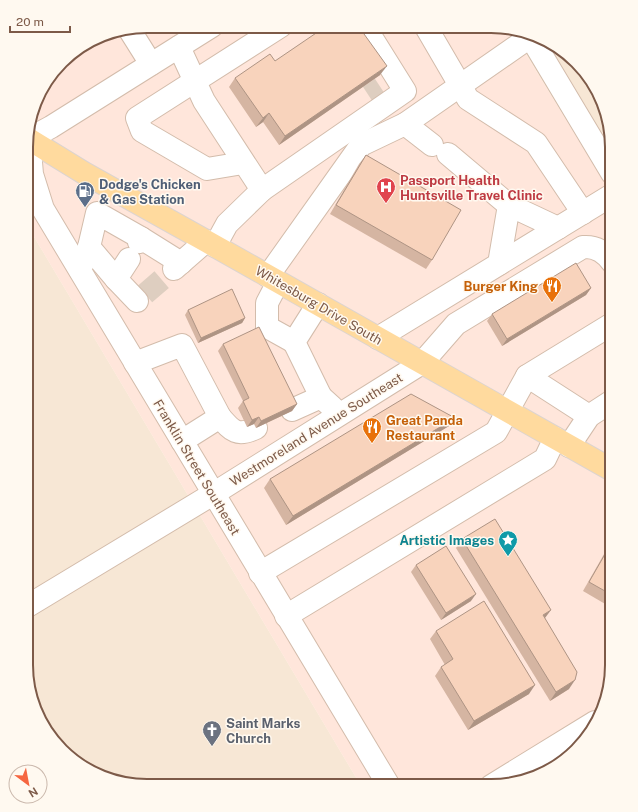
<svg xmlns="http://www.w3.org/2000/svg" width="638" height="812" font-family="'Public Sans',sans-serif">
<rect width="100%" height="100%" fill="#fff5e8"/>
<g fill="#f7e7d5">
<path d="M510 28 558 47 596 87 612 147V195Z"/>
<path d="M27 225 361 786H139L80 766 42 725 26 665Z"/>
</g>
<path fill="#ffe6db" d="M147 26 507 27 510 28 612 195V672L592 732 551 770 498 786H361L27 225V131L42 87 68 56 108 33Z"/>
<g fill="none" stroke-linecap="round" stroke-linejoin="round">
<g stroke="#decec0" stroke-width="22" stroke-dasharray="22 11" stroke-linecap="butt">
<path d="M369 96 381 88"/>
<path d="M145 294 174 269"/>
</g>
<defs>
<g id="minor">
<path d="M426 27 468 99 536 143 583 213"/>
<path d="M129 29 151 64"/>
<path d="M530 36 612 173"/>
<path d="M179 47 204 101 262 190 405 91 365 27"/>
<path d="M405 124 530 37"/>
<path d="M29 139 32 174 43 209 389 786"/>
<path d="M27 140 51 127 212 26"/>
<path d="M448 154 511 207"/>
<path d="M243 163 207 169 142 131 137 118 281 26"/>
<path d="M139 242 141 238 181 263"/>
<path d="M215 246 227 224 262 190"/>
<path d="M89 247 116 279"/>
<path d="M129 259 116 279 137 301"/>
<path d="M499 264 509 205 558 228"/>
<path d="M174 269 206 241"/>
<path d="M80 270 89 247 97 213 141 238"/>
<path d="M268 276 361 145 405 124 432 145"/>
<path d="M278 282 267 303V327L294 342"/>
<path d="M318 304 294 342 321 397"/>
<path d="M378 338 612 195"/>
<path d="M135 363 182 345 220 417 182 441"/>
<path d="M527 376 589 416"/>
<path d="M292 410 321 397 332 407"/>
<path d="M220 417C232 431 237 437 256 428"/>
<path d="M569 446 589 416 612 401"/>
<path d="M260 573 496 432 527 376 612 324"/>
<path d="M26 607 213 494 422 363 456 324 583 247C596 246 605 252 612 262"/>
<path d="M286 616 545 459 555 438"/>
<path d="M491 786 595 722"/>
</g>
<path id="major" d="M27 138 84 173 206 241 612 470"/>
</defs>
<use href="#minor" stroke="#d3bcab" stroke-width="24"/>
<use href="#major" stroke="#ddd4cf" stroke-width="24"/>
<use href="#minor" stroke="#fff" stroke-width="22"/>
<use href="#major" stroke="#ffda9e" stroke-width="22"/>
</g>
<g fill="#d5b5a2">
<path d="M275 61 380 75 279 145 263 122 256 127 229 87 235 78Z"/>
<path d="M366 155 432 260 426 269 330 214 359 164Z"/>
<path d="M591 288 586 295 502 346 487 321 492 314Z"/>
<path d="M188 310 245 318 242 323 198 343 185 315Z"/>
<path d="M223 344 297 404 292 411 256 428 254 424 247 427 238 408 243 401 218 351Z"/>
<path d="M455 418 449 426 286 525 264 488 270 479Z"/>
<path d="M462 539 545 618 569 689 550 701 456 548Z"/>
<path d="M612 540V608L583 591Z"/>
<path d="M416 565 471 601 441 620 411 572Z"/>
<path d="M436 631 529 694 468 730 435 676 441 667 445 665 430 639Z"/>
</g>
<g fill="#ae9484">
<path d="M387 66 380 75 279 145 285 136Z"/>
<path d="M269 113 263 122 256 127 263 118Z"/>
<path d="M591 288 586 295 502 346 507 339Z"/>
<path d="M245 318 242 323 198 343 201 338Z"/>
<path d="M297 404 292 411 256 428 261 421Z"/>
<path d="M259 417 254 424 247 427 252 420Z"/>
<path d="M455 418 449 426 286 525 293 516Z"/>
<path d="M476 594 471 601 441 620 446 613Z"/>
<path d="M551 610 545 618 543 615Z"/>
<path d="M575 680 569 689 550 701 556 692Z"/>
<path d="M535 685 529 694 468 730 474 721Z"/>
</g>
<g fill="#f8d3bc" stroke="#ae9484">
<path d="M325 27H359L387 66 285 136 269 113 263 118 235 78 270 54 275 61Z"/>
<path d="M366 155 461 210 432 260 336 205Z"/>
<path d="M576 263 591 288 507 339 492 314Z"/>
<path d="M232 289 245 318 201 338 188 310Z"/>
<path d="M259 327 297 404 261 421 259 417 252 420 243 401 249 398 223 344Z"/>
<path d="M411 394 455 418 293 516 270 479Z"/>
<path d="M495 519 551 610 543 615 577 672 575 680 556 692 462 539Z"/>
<path d="M612 542V595L589 582Z"/>
<path d="M446 546 476 594 446 613 416 565Z"/>
<path d="M484 601 535 685 474 721 441 667 453 659 436 631Z"/>
</g>
<defs>
<symbol id="hospital-pin" viewBox="-11 -11 22 30"><path d="M0 17L-7.5 6A9.5 9.5 0 1 1 7.5 6Z" fill="#e0444e" stroke="#fff9f0"/><path d="M-5-5h3v3.5h4V-5h3V5h-3V1.5h-4V5h-3Z" fill="#fff"/></symbol>
<symbol id="fuel-pin" viewBox="-11 -11 22 30"><path d="M0 17L-7.5 6A9.5 9.5 0 1 1 7.5 6Z" fill="#5c6f8a" stroke="#fff9f0"/><path d="M-5.5-6h7V0h2V4h1.3V-2.5L3-4.5l.8-.8L6-3V5H2.5V1h-1V6h-7ZM-4.2-4.7v3.2H.2V-4.7Z" fill="#fff"/></symbol>
<symbol id="restaurant-pin" viewBox="-11 -11 22 30"><path d="M0 17L-7.5 6A9.5 9.5 0 1 1 7.5 6Z" fill="#e8710a" stroke="#fff9f0"/><path d="M-5-6h1v4h1v-4h1v4h1v-4h1v5L-1.5 .5V6h-2V.5L-5-1ZM5-6V6H3V1.5H1.5Q1.5-4 5-6Z" fill="#fff"/></symbol>
<symbol id="sight-pin" viewBox="-11 -11 22 30"><path d="M0 17L-7.5 6A9.5 9.5 0 1 1 7.5 6Z" fill="#0f9aa8" stroke="#fff9f0"/><path d="M0-6L1.8-2.2L6-1.7L2.9 1.2L3.7 5.4L0 3.3L-3.7 5.4L-2.9 1.2L-6-1.7L-1.8-2.2Z" fill="#fff"/></symbol>
<symbol id="church-pin" viewBox="-11 -11 22 30"><path d="M0 17L-7.5 6A9.5 9.5 0 1 1 7.5 6Z" fill="#6b7280" stroke="#fff9f0"/><path d="M-1.2-6h2.4v3.5h3.3v2.4h-3.3V6h-2.4V-.1h-3.3v-2.4h3.3Z" fill="#fff"/></symbol>
</defs>
<g fill-rule="evenodd">
<use href="#hospital-pin" x="375" y="176" width="22" height="30"/>
<use href="#fuel-pin" x="74" y="180" width="22" height="30"/>
<use href="#restaurant-pin" x="541" y="275" width="22" height="30"/>
<use href="#restaurant-pin" x="361" y="416" width="22" height="30"/>
<use href="#sight-pin" x="497" y="529" width="22" height="30"/>
<use href="#church-pin" x="201" y="719" width="22" height="30"/>
</g>
<g text-anchor="middle" stroke-width="3" stroke-linejoin="round" paint-order="stroke">
<g font-size="13" font-weight="bold" fill="#be3a42" stroke="#fff9f0" text-anchor="start">
<text x="400" y="185">Passport Health<tspan x="400" dy="15">Huntsville Travel Clinic</tspan></text>
</g>
<g font-size="13" font-weight="bold" fill="#4e5e75" stroke="#fff9f0" text-anchor="start">
<text x="99" y="189">Dodge's Chicken<tspan x="99" dy="15">&amp; Gas Station</tspan></text>
</g>
<g font-size="13" font-weight="bold" fill="#c56008" stroke="#fff9f0" text-anchor="end">
<text x="538" y="291">Burger King</text>
<text x="386" y="425" text-anchor="start">Great Panda<tspan x="386" dy="15">Restaurant</tspan></text>
</g>
<g font-size="13" fill="#7d5a48" stroke="#fff9f0">
<text transform="translate(319 305) rotate(30)" y="5">Whitesburg Drive South</text>
<text transform="translate(316 429) rotate(-32)" y="5">Westmoreland Avenue Southeast</text>
<text transform="translate(197 467) rotate(59)" y="5">Franklin Street Southeast</text>
</g>
<g font-size="13" font-weight="bold" fill="#0d838f" stroke="#fff9f0" text-anchor="end">
<text x="494" y="545">Artistic Images</text>
</g>
<g font-size="13" font-weight="bold" fill="#5b616d" stroke="#fff9f0" text-anchor="start">
<text x="226" y="728">Saint Marks<tspan x="226" dy="15">Church</tspan></text>
</g>
</g>
<path d="M0 0H638V812H0ZM147 33H491A114 114 0 0 1 605 147V665A114 114 0 0 1 491 779H147A114 114 0 0 1 33 665V147A114 114 0 0 1 147 33Z" fill="#fff9f0" fill-rule="evenodd"/>
<path fill="none" stroke="#7d5a48" stroke-width="2" d="M147 33H491A114 114 0 0 1 605 147V665A114 114 0 0 1 491 779H147A114 114 0 0 1 33 665V147A114 114 0 0 1 147 33Z"/>
<g transform="translate(28 784) rotate(148)"><circle r="19" fill="#fff9f0" stroke="#cbb9ad"/>
<path d="M0-3L7 15L0 10L-7 15Z" fill="#f66640"/>
<text y="-6" font-size="11" font-weight="bold" text-anchor="middle" fill="#7d5a48">N</text>
</g>
<path d="M10 26v6h60v-6" fill="none" stroke="#7d5a48" stroke-width="2"/>
<text x="16" y="26" font-size="12" fill="#7d5a48" stroke="#fff9f0" stroke-width="3" paint-order="stroke">20 m</text>
</svg>
